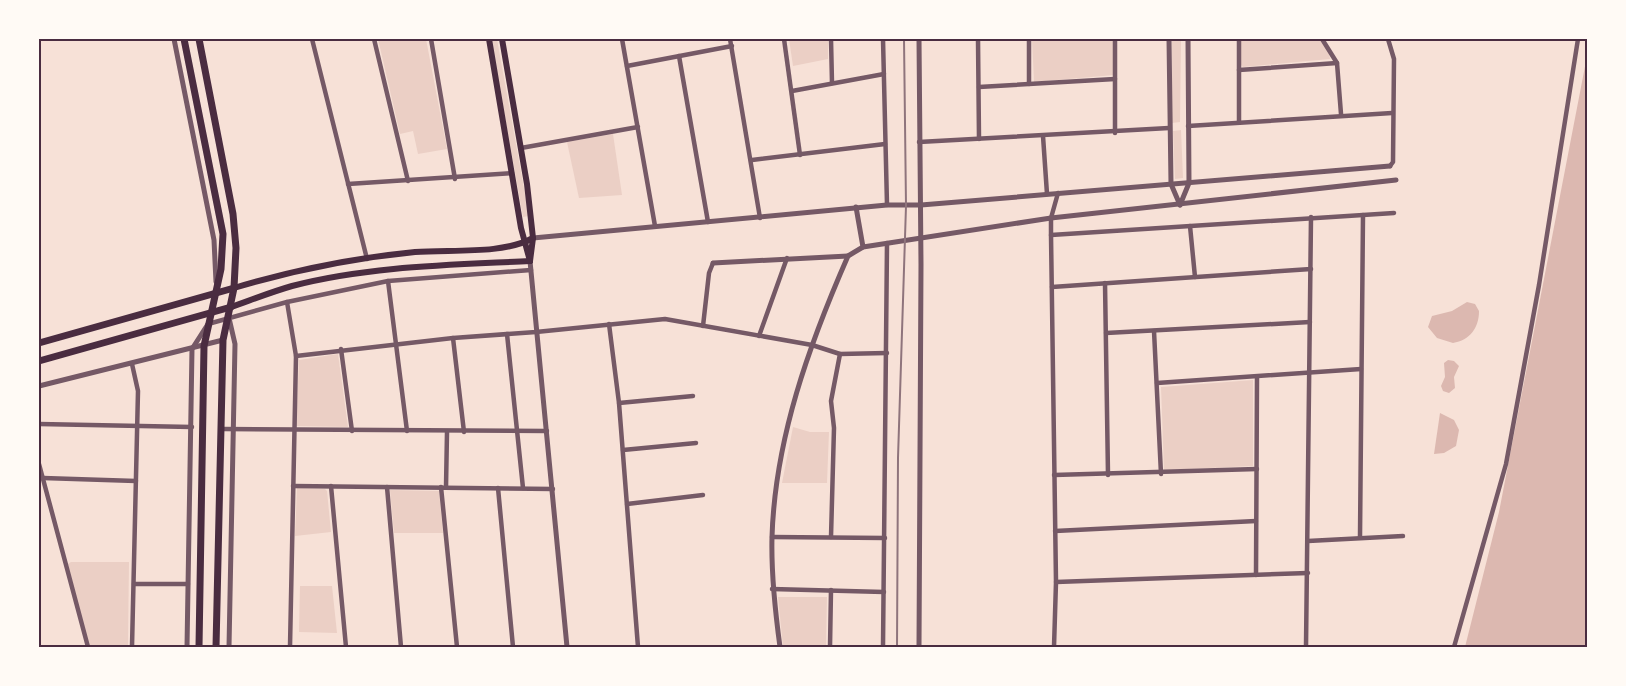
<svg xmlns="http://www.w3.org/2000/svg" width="1626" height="686" font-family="Lora,serif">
<rect width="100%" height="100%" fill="#f7e1d7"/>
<g fill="#ebcfc5">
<path d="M378 39H426L447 149 418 154 413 131 400 134Z"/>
<path d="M491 39H497L529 216 523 217Z"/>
<path d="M789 39H828V59L793 66Z"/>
<path d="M1032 39H1113L1114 75 1034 82Z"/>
<path d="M1172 39H1181L1180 122 1172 123Z"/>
<path d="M1241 39H1319L1329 52 1330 59 1243 67 1241 65Z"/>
<path d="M1181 130 1183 178 1175 179 1173 131Z"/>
<path d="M613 134 622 195 579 198 567 142Z"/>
<path d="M338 354 348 427 296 426 299 360Z"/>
<path d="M1253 380V466L1164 470 1161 387Z"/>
<path d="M793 427 810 432H829L827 483H782Z"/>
<path d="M297 488 325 489 327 491 331 532 295 536Z"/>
<path d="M390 490 439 491 443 533H394Z"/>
<path d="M71 562H129L128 647H89L68 564Z"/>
<path d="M300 586H332L337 633 299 632Z"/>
<path d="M778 597H827L826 647H783Z"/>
</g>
<g fill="#dcb8b0">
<path d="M1587 56V647H1465L1499 512Z"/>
<path d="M1467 302 1475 304 1479 311C1479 328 1470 340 1453 343L1437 338 1428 327 1432 316 1452 311Z"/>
<path d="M1448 360 1454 361 1459 366 1454 377 1455 388 1449 393 1443 391 1441 386 1445 377 1444 363Z"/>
<path d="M1440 413 1454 420 1459 430 1456 446 1444 453 1434 454Z"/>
</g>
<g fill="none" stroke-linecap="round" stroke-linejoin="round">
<g stroke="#755966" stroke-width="4.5">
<path d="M312 39 367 259"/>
<path d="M374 39 408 181"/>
<path d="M431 39 455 179"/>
<path d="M622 39 655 226"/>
<path d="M730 39 760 218"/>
<path d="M784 39 800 155"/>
<path d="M831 39 832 83"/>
<path d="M883 39 887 205"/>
<path d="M978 39 979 139"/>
<path d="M1029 39V84"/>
<path d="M1322 39 1337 63 1341 114"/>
<path d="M1388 39 1394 59 1393 162 1390 166"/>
<path d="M679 56 708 222"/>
<path d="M627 66 732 46"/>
<path d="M1239 70 1337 63"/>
<path d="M979 87 1115 79"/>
<path d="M792 91 884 74"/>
<path d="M1239 122V39"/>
<path d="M1188 126 1392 113"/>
<path d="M1115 133V39"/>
<path d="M1043 136 1047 194"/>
<path d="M919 142 1169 128"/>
<path d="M521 148 638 127"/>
<path d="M752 160 885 144"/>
<path d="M348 184 512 173"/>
<path d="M1190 226 1195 277"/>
<path d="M1051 235 1394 213"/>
<path d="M388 281 407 431"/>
<path d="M1105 283 1108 475"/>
<path d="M1052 287 1311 269"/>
<path d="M287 302 296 356 290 647"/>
<path d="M208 324 287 302 388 281 531 270"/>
<path d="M609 324 619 403 638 647"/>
<path d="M703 326 709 273 713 263"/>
<path d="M1154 331 1161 474"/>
<path d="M1106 333 1310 322"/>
<path d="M507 334 523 488"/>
<path d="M759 336 787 258"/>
<path d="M453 338 464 432"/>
<path d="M341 349 352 431"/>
<path d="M296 356 453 338 536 332 665 319 812 345 840 354 887 353"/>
<path d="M132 364 138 391 132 647"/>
<path d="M1157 383 1361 369"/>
<path d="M619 403 693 396"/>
<path d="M39 424 192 427"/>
<path d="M223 429 547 431"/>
<path d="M623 450 696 443"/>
<path d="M39 464 88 647"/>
<path d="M1054 475 1257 469"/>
<path d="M43 478 136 481"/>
<path d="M293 486 553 489"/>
<path d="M331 486 346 647"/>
<path d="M387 487 401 647"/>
<path d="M441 487 457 647"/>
<path d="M446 487 447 432"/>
<path d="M498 488 513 647"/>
<path d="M627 504 703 495"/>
<path d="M1055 531 1256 521"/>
<path d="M772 537 885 538"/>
<path d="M831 537 834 428 831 401 840 354"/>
<path d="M1360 537 1363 215"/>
<path d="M1308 541 1403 536"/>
<path d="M1256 575 1257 377"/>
<path d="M1056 582 1308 573"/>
<path d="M134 584H188"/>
<path d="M772 589 884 592"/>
<path d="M830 647 831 590"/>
<path d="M883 647 887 243"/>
<path d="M1054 647 1056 582 1051 235V218L1058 193"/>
<path d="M1306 647 1311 217"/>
<path d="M1454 647 1506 464 1539 285 1578 39"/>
</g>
<g stroke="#755966" stroke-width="5">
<path d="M174 39 214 240 216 282"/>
<path d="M919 39 921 264 919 647"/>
<path d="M1169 39 1171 184 1180 205"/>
<path d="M1180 205 1189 183 1188 39"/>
<path d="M856 207 863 247"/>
<path d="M533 238 887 205H921L1390 166"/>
<path d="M530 261 567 647"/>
<path d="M713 263 848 256"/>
<path d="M229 318 235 344 229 647"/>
<path d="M39 386 223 340"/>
<path d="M187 647 192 349 208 324"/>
<path d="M780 647C775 610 771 574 772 537 775 439 809 345 848 256L863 247 1051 218 1396 180"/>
</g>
<g stroke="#4a2c40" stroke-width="6">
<path d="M489 39 521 228 530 261"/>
<path d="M502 39 527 184 533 238 530 261"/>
<path d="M234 288C294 270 353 258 415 252 450 249 502 255 533 238"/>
<path d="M231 307C251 300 271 292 292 286 369 266 451 265 530 261"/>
</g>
<g stroke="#4a2c40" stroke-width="7">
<path d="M184 39 223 234 221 269 204 346 199 647"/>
<path d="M199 39 233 214 236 248 234 288 223 340 216 647"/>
<path d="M39 343 234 288"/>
<path d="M39 361 231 307"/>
</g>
<path stroke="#8f747c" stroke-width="2" d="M897 647 898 458 906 206 904 39"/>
</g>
<rect width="1626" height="686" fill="none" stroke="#fffaf5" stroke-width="81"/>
<rect x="40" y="40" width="1546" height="606" fill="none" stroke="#4a2c40" stroke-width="2"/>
</svg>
